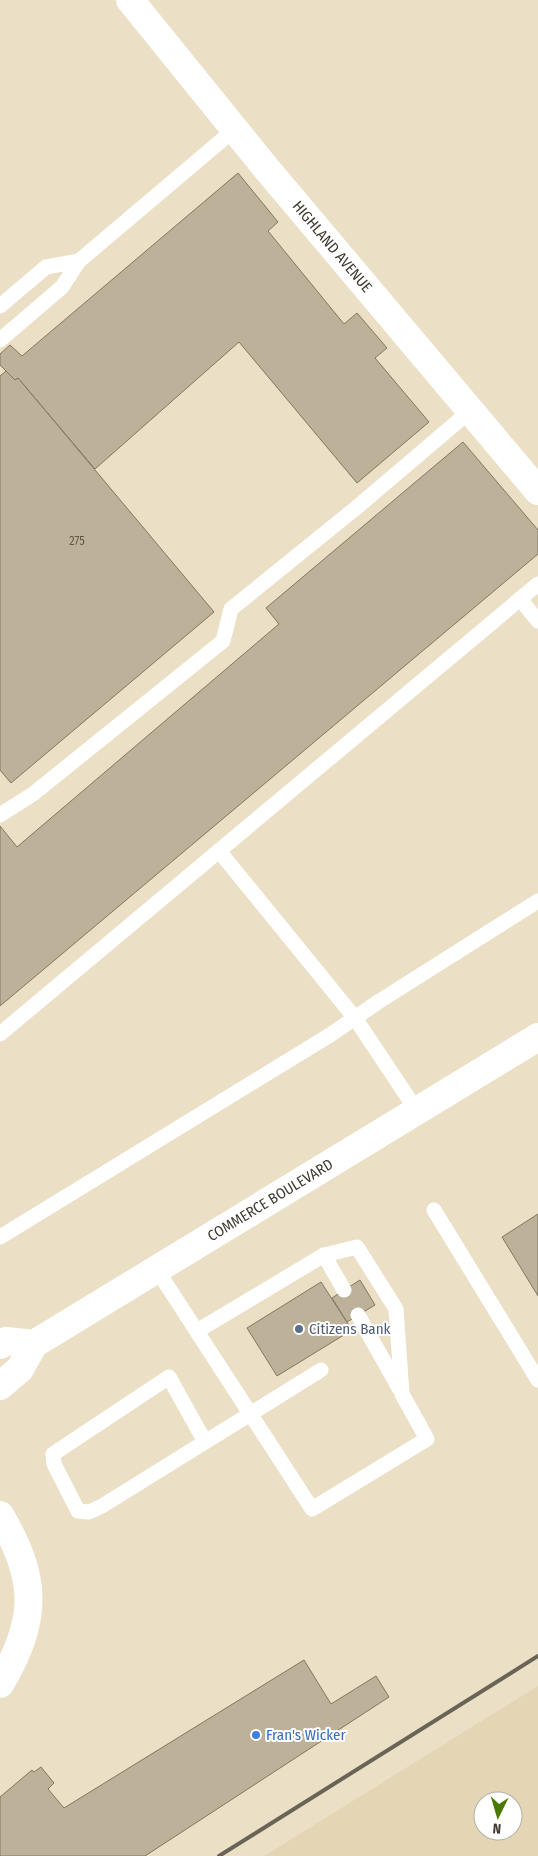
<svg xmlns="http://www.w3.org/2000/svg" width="538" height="1856" font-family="'Fira Sans Condensed',sans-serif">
<rect width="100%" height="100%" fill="#ebdfc6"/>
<path fill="#e4d6b5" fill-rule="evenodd" d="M538 1686V1856H264ZM483 1801H513V1831H483Z"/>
<g fill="#bdb299" stroke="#817760">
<path d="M238 173 278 222 268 231 344 324 357 313 387 348 375 358 429 422 357 483 239 342 95 469 18 378 15 380 0 365V354L10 345 22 356Z"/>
<path d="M6 371 15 380 18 378 214 612 11 783 0 770V376Z"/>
<path d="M463 442 538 530V554L0 1006V826L17 847 279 624 266 608Z"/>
<path d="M538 1214V1296L502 1237Z"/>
<path d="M360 1280 375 1305 347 1322 332 1298Z"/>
<path d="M321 1282 352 1330 277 1376 247 1328Z"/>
<path d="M304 1660 331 1704 376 1676 389 1697 145 1856H0V1797L32 1770 34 1772 41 1767 54 1783 48 1789 64 1808Z"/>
</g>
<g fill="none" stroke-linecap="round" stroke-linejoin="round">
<g stroke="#fff" stroke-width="15">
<path d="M0 306 46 267 79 261"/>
<path d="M0 340 62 287 79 261 235 129"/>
<path d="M520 599 538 621"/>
<path d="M0 815 33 794 223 641 231 609 356 508 470 411"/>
<path d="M219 851 355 1018 417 1111"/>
<path d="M0 1034 538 584"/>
<path d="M434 1210 538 1380"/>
<path d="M0 1237 330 1035 378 1002 538 901"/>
<path d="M324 1255 344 1290"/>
<path d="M157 1270C209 1349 260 1429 312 1509L427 1439 402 1394 396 1309 357 1247 324 1255 197 1331"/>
<path d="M358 1315 399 1388"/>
<path d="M205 1442 169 1377 53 1454 54 1464 78 1511 89 1512 102 1506 321 1370"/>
</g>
<path stroke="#fff" stroke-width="28" id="s1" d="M130 0 266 168 538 491"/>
<g stroke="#fff" stroke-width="28">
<path id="s2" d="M0 1345 6 1341 34 1344 538 1037"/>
<path d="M0 1386 20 1369 34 1344"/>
<path d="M0 1515C38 1579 38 1620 0 1684"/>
</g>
<path stroke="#6a6456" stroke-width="4" d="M219 1856 538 1656"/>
</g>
<circle fill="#5c6f8a" stroke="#fff" stroke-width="2" cx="299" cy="1329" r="5"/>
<circle fill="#3f7fe0" stroke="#fff" stroke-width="2" cx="256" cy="1735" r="5"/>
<g text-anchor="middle" stroke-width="4" stroke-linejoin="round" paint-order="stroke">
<g font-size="12" fill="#5e594a">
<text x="77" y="545">275</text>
</g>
<g font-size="15" fill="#3f3b30" stroke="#fff">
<text dy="5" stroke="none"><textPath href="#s1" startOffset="319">HIGHLAND AVENUE</textPath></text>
<text dy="5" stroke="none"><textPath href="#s2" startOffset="312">COMMERCE BOULEVARD</textPath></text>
</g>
<g font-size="15" fill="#4e5e75" stroke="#fff" text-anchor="start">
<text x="309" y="1334">Citizens Bank</text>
</g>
<g font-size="15" fill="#366cbe" stroke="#fff" text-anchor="start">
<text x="266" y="1740">Fran's Wicker</text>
</g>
</g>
<g transform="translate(498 1816) rotate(185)"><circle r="24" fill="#ffffff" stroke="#b2b1ac"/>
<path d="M0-4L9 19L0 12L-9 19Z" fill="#4a7900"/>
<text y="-8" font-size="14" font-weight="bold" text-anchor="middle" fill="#3f3b30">N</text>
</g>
</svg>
